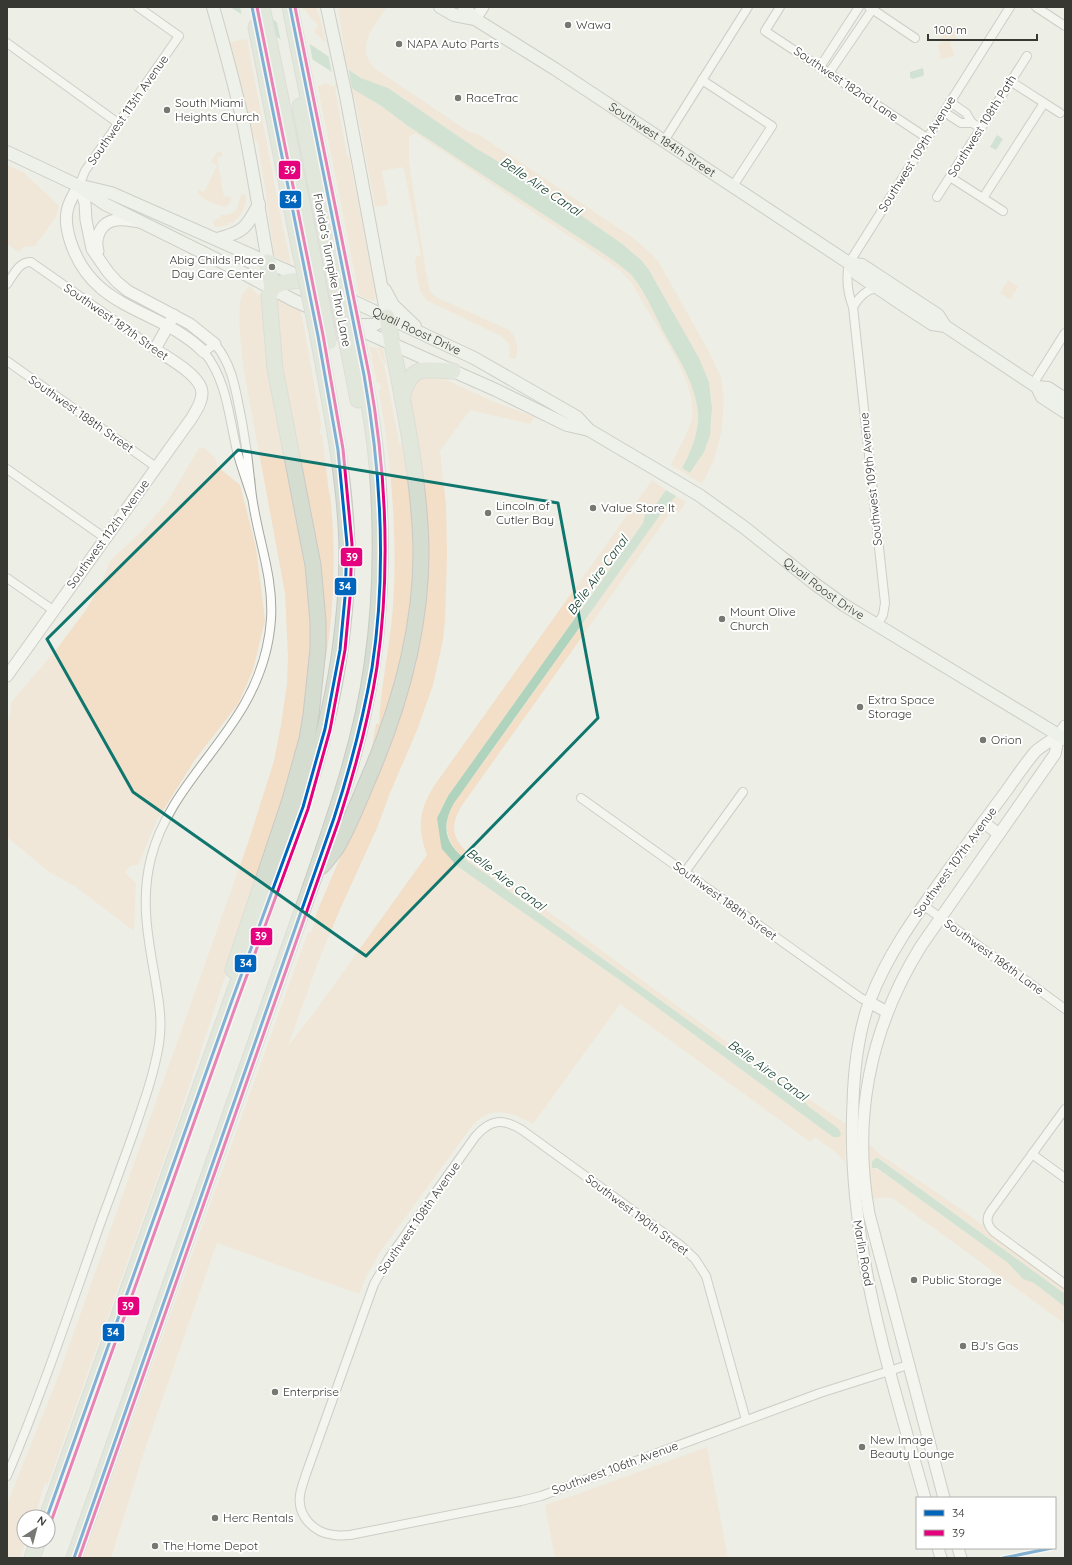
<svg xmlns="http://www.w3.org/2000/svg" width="1072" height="1565" font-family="Quicksand,sans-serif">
<rect width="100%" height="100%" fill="#edeee6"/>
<g fill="#f3dec7">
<path d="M302 7H316L323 28 326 43 345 53 338 7H387C374 26 355 46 374 68L469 132 478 134 632 237 653 255 660 264 709 352 721 377 724 398 722 429 714 460 702 484 671 465C677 452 690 430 692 417 698 379 650 319 633 285L620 270 415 133 409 137V162L426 272 430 291 436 297 509 330C517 338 519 347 516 358L513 359 510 358 509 344 501 336 426 300 420 291 418 282 415 262 416 257 421 255 404 169 402 167 382 171 388 205 375 207 355 100 335 87 347 156H349L377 297H375V301L372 300 371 301 359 295 318 88V86L322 85 325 83 334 87 340 78C362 94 387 108 408 126L607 256C616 263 626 269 633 277 645 292 653 311 661 327 676 355 695 381 698 413 699 432 691 452 682 468L690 473C713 444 718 409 706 374L658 285 641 260 621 243 582 216 491 157 477 149 388 88 361 78 334 60 326 43 314 32 318 26 317 24Z"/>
<path d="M220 12H221L230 42 247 39 281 218 291 264 274 256 266 194 258 144 249 129Z"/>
<path d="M953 25 957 40 950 41 954 56 941 59 938 44 942 43 938 28Z"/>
<path d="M217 152H221L223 155 222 156 217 158 224 197 229 196 231 198 230 203 225 207C217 205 201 200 198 192L199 190 204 192 217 166 211 162Z"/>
<path d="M7 165 23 172 59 206 56 217 35 246 23 247 19 252 7 244Z"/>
<path d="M242 194H246C247 206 242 216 232 223L231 222 228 223V225L215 227 213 223 216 219 220 218 221 215C242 215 235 205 242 194Z"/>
<path d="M1008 280 1018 287 1010 299 1000 293Z"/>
<path d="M250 286 258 295 260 294 262 299 297 503 315 626 302 734 269 843 177 1123 48 1484 45 1483 35 1517H24V1541H26L20 1558H7V1504L58 1377 248 843 274 761 281 725 287 684 288 656 285 593 244 371C242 352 236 312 242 295 243 292 247 289 250 286Z"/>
<path d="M277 299 301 311 321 423V429L319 430 320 434H322L329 493 330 494C337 556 334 631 319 692L321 656 282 389 276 301Z"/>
<path d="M369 346 376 348 385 369 399 442 403 445 406 453 417 543 406 658 371 753 376 724H379C381 685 390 646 393 607 398 534 391 462 379 390L381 389 380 383H377Z"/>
<path d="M378 347 383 348 386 364H384L377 348Z"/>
<path d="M436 375 492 401 535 417 530 424 470 410 440 451 446 505 447 555 445 620 443 640 438 662 433 685 417 730 390 793 377 828 341 907 320 957 288 1046 313 1014 427 855C417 827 419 811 434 786L652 480 666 490 654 507 648 509 646 512 643 523 448 796 437 818 445 851 457 866 624 983 833 1137 839 1129 808 1106 806 1103 799 1100 503 887 500 883C475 870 439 848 448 814 452 801 468 784 476 773L670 501 676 496 686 502 679 513 673 509 465 801C450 822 449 838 471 855L754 1062 846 1124 845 1163 838 1154 815 1137 810 1142 620 1004 533 1124C511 1112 491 1104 472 1126L380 1252 366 1277 359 1294 217 1243 145 1449 111 1558H83L308 932 311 933 317 912 343 851 418 639 410 391 414 379Z"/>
<path d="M199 448H205L214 457 219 468 240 485 256 548 265 620 253 670 238 704 194 761 157 820 138 865 130 866 125 873 136 883 134 931 76 887 49 872 7 837V723L10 717 11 703 17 695 56 650 86 610 102 582 110 561 141 532 167 502Z"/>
<path d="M867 1142 881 1155 965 1212 1065 1286V1294L879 1158 872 1160V1167L884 1173 1008 1263 1023 1279 1034 1283 1065 1307V1324L894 1199C884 1195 878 1200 870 1198Z"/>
<path d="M707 1447 728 1558H555L545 1505 575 1495Z"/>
</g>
<g fill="#afd3bd">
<path d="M230 7H254L361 78 388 88 477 149 491 157 582 216 621 243 641 260 649 270 699 358 709 382 712 408 710 435 704 452 690 473 682 468C691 452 699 432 698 413 695 381 676 355 661 327 653 311 645 292 633 277 626 269 616 263 607 256L408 126 380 105 356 91 329 70Z"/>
<path d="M923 68 924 74 923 76 912 79 910 77V72Z"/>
<path d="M997 135 1003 139 996 150 990 147Z"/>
<path d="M666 490 676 496 663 511 454 803C427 850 478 863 503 887L799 1100 806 1103 808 1106 839 1129 841 1134 839 1137H833L624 983 457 866 442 849 441 845 437 818 448 796 643 523 646 510 654 507Z"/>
<path d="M876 1158H878L1065 1294V1307L1034 1283 1023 1279 1008 1263 884 1173 877 1168H872V1161Z"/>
</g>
<g fill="#edeee6">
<path d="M240 7H258L274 37 242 17Z"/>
<path d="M276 19 309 40 313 63 281 41Z"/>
<path d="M328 53 348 67 352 89 332 74Z"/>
</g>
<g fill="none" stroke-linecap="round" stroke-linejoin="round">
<defs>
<g id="minor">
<path d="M780 7 765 31 927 138"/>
<path d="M869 7 915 38"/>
<path d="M1036 7 1065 26"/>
<path d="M7 43 118 123"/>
<path d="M820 67 859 7"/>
<path d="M829 73 874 7"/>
<path d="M702 80 772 126 733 186"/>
<path d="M1010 81 1060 113"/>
<path d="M950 102 966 113 972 123 981 128"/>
<path d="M944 112 961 123H972"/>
<path d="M664 141 748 7"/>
<path d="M950 177 1003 211"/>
<path d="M79 186 85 171 179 36 138 7"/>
<path d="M937 197 1027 56"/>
<path d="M983 198 1044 103"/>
<path d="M7 284C13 276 19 261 31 262L155 349"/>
<path d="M853 307C859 297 866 289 878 288"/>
<path d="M7 361 156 467"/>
<path d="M1033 384 1065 333"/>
<path d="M7 469 105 538"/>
<path d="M7 578 53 610"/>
<path d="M877 625 883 615 885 603 853 307C847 292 846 278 849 263L1010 7"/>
<path d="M581 798 861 998 869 1002"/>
<path d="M685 872 743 792"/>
<path d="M923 905 1065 1009"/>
<path d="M1065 1109 990 1212C985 1220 988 1226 994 1232L1065 1284"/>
<path d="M1032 1154 1065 1178"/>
<path d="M746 1420 706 1276 695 1259 679 1244 522 1130C503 1118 490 1119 475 1137L389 1258 374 1284 306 1474C304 1481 301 1488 300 1495 297 1516 314 1533 334 1535 339 1536 345 1535 350 1535L521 1501 541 1496 820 1393 908 1365"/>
<path d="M7 1476C43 1391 72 1303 103 1216 114 1187 124 1159 134 1131 144 1102 154 1074 159 1044 163 1019 158 996 154 972 147 933 141 897 151 858 166 798 214 757 244 705 259 679 269 649 271 619 274 574 255 532 251 488 249 466 246 444 242 422 236 394 234 367 215 344L204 352C227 380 229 417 237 451 241 466 247 482 252 498"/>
</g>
<g id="tertiary">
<path d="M475 19 483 7"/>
<path d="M79 186C66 205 63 217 70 240 92 312 159 307 204 352"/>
<path d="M79 186 85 203 86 220 92 249 108 272 117 282 128 291 190 324 215 344"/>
<path d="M98 251C94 238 101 221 117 220 124 219 132 221 140 222"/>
<path d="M7 676 191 419C196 411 202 402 202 393 202 376 168 358 155 349L174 315"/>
<path d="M983 822 999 834"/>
<path d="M869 1002 887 1012"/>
<path d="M925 1498C889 1369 846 1239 853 1103 854 1068 858 1033 870 1000 890 948 923 906 955 861 972 837 990 813 1007 790 1016 777 1025 764 1035 752 1041 746 1051 741 1059 735"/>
<path d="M944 1498 869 1214C852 1119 870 1028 921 946L1055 754 1059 735 1065 726"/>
<path d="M938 1548 941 1558"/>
<path d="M958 1548 961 1558"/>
</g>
<g id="secondary">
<path d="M213 7C224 46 235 86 244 126 253 171 260 216 268 262"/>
<path d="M327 7 346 96 387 317"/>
<path d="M440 7 454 15 475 19"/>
<path id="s1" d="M464 7 475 19 555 69 849 263 857 274 906 307 932 324 945 326 1037 387 1042 397 1065 412"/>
<path id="s2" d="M7 152 79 186 105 204 232 267 293 300 496 390 567 425 589 430 699 495 745 528 815 584 844 605 1065 739"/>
<path id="s3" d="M86 187 111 193 310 281 474 358 577 417 589 430"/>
<path d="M217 239C244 232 246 228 259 204"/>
<path d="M849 263 862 265 938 315 945 326"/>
<path d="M385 290 393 305 415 326"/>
<path d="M353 325H374L387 317"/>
<path d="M1037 387 1048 388 1065 399"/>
</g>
<g id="motorway">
<path d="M262 7 312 251"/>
<path d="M290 7 343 272"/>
<path d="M256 27 299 246"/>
<path d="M300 106 331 263"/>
<path d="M272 288C286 280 293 280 310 281"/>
<path d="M347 343 358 400"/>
<path d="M402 397C412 363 423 370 453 371"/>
<path d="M322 866C327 860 333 853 337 847 351 823 361 795 372 770 402 699 422 625 421 547 419 470 401 393 387 317"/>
<path d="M233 970 290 800 307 739 311 715 318 649V621L313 565 275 369 269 296 272 288 268 262"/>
<path d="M47 1517C108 1346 169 1175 230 1004 275 880 330 758 343 625 346 599 347 571 347 545 345 475 330 405 318 336"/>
<path d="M32 1558 38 1541"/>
<path d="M74 1558 315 874C339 805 362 737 372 665 381 604 382 542 378 481 376 437 367 393 359 349"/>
</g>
</defs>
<use href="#minor" stroke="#a6a6a0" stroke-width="10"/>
<use href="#tertiary" stroke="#a6a6a0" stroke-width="13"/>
<use href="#secondary" stroke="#a6a6a0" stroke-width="14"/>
<use href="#motorway" stroke="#c9c9c6" stroke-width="17"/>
<use href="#minor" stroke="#fcfcfb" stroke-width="8"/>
<use href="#tertiary" stroke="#fcfcfb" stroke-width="11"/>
<use href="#secondary" stroke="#f0f3ee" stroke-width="12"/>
<use href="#motorway" stroke="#d5ddd0" stroke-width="15"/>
<defs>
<g id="motorway-bridge">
<path d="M299 246 318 336"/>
<path d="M312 251 329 342"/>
<path d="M331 266 347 343"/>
<path d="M343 272 359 349"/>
</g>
</defs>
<use href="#motorway-bridge" stroke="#c9c9c6" stroke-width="17" stroke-linecap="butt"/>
<use href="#motorway-bridge" stroke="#d5ddd0" stroke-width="15"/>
<defs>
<g id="bus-1">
<path d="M47 1517 231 1003 303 807 325 729 340 650 345 597 347 544 338 450 318 336 252 7"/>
<path d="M74 1558 334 818C350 769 363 719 372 668 387 571 381 471 364 375L290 7"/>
<path d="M1003 1558 1052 1548"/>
</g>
<g id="bus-2">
<path d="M52 1519 236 1005 308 809 330 730 345 650 350 597 352 544 343 449 323 335 257 7"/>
<path d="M79 1558 339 820C355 770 369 719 377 667 391 569 386 470 369 374L295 7"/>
</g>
</defs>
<use href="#bus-1" stroke="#fff" stroke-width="6"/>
<use href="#bus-2" stroke="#fff" stroke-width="6"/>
<use href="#bus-1" stroke="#0065bd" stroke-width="3"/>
<use href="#bus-2" stroke="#e5007d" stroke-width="3"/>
</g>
<path d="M0 0H1072V1565H0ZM238 450 558 503 598 718 366 956 133 792 47 639Z" fill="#edeee6" fill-opacity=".55" fill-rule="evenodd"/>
<path fill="none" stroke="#0f766e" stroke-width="3" stroke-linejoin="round" d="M238 450 558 503 598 718 366 956 133 792 47 639Z"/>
<g fill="#777872" stroke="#fff" stroke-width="1.5">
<circle cx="568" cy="25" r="4"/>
<circle cx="399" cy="44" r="4"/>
<circle cx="458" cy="98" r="4"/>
<circle cx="167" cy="110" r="4"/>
<circle cx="272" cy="267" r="4"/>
<circle cx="593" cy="508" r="4"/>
<circle cx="488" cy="513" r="4"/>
<circle cx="722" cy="619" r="4"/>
<circle cx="860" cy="707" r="4"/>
<circle cx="983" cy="740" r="4"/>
<circle cx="914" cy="1280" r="4"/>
<circle cx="963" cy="1346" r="4"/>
<circle cx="275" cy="1392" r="4"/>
<circle cx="862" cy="1447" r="4"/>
<circle cx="215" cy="1518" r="4"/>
<circle cx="155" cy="1546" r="4"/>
</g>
<g text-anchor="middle" stroke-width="4" stroke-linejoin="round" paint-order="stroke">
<g font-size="12" fill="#383833" stroke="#fff" text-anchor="start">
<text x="576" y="29">Wawa</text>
<text x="407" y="48">NAPA Auto Parts</text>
<text x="466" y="102">RaceTrac</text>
<text x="175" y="107">South Miami<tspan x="175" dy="14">Heights Church</tspan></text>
<text x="264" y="264" text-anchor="end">Abig Childs Place<tspan x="264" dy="14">Day Care Center</tspan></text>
<text x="496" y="510">Lincoln of<tspan x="496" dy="14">Cutler Bay</tspan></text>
<text x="601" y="512">Value Store It</text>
<text x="730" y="616">Mount Olive<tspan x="730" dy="14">Church</tspan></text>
<text x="868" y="704">Extra Space<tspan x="868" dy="14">Storage</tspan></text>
<text x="991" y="744">Orion</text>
<text x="922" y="1284">Public Storage</text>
<text x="971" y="1350">BJ’s Gas</text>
<text x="283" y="1396">Enterprise</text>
<text x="870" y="1444">New Image<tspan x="870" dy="14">Beauty Lounge</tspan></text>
<text x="223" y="1522">Herc Rentals</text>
<text x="163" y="1550">The Home Depot</text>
</g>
<g font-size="12" fill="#383833" stroke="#fff">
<text transform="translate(846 84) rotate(34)" y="4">Southwest 182nd Lane</text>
<text transform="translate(128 110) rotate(-55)" y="4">Southwest 113th Avenue</text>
<text transform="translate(982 126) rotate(-58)" y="4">Southwest 108th Path</text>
<text dy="4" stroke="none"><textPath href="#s1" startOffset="239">Southwest 184th Street</textPath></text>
<text transform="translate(917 154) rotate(-58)" y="4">Southwest 109th Avenue</text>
<text transform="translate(332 270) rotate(79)" y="4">Florida's Turnpike Thru Lane</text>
<text transform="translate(116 322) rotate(35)" y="4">Southwest 187th Street</text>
<text dy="4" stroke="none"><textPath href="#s3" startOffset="361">Quail Roost Drive</textPath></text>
<text transform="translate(81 414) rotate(35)" y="4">Southwest 188th Street</text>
<text transform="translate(871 479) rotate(-96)" y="4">Southwest 109th Avenue</text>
<text transform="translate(108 534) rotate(-54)" y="4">Southwest 112th Avenue</text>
<text dy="4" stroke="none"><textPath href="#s2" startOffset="930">Quail Roost Drive</textPath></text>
<text transform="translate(955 862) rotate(-54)" y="4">Southwest 107th Avenue</text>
<text transform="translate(725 901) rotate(36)" y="4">Southwest 188th Street</text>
<text transform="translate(994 957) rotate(36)" y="4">Southwest 186th Lane</text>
<text transform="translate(637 1215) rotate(37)" y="4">Southwest 190th Street</text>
<text transform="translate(419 1218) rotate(-55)" y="4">Southwest 108th Avenue</text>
<text transform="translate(863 1253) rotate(80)" y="4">Marlin Road</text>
<text transform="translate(615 1468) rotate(-20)" y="4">Southwest 106th Avenue</text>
</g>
<g font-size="13" font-style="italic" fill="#0c3825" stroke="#fff">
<text transform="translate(541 186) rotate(34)" y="5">Belle Aire Canal</text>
<text transform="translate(597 575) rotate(-54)" y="5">Belle Aire Canal</text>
<text transform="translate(506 879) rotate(37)" y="5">Belle Aire Canal</text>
<text transform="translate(768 1070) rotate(36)" y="5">Belle Aire Canal</text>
</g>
</g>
<g stroke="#fff" stroke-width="1.5">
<rect x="278" y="160" width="23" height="20" rx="4" fill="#e5007d"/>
<rect x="279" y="190" width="23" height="19" rx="4" fill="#0065bd"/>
<rect x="340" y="547" width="23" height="20" rx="4" fill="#e5007d"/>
<rect x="334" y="577" width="23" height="19" rx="4" fill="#0065bd"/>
<rect x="250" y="927" width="23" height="19" rx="4" fill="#e5007d"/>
<rect x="234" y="954" width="23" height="19" rx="4" fill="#0065bd"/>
<rect x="117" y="1296" width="23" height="20" rx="4" fill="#e5007d"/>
<rect x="102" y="1323" width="23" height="19" rx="4" fill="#0065bd"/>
</g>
<g font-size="11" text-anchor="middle" font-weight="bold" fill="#fff">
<text x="290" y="174">39</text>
<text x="291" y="203">34</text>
<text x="352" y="561">39</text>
<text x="345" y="590">34</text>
<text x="261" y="940">39</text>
<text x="246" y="967">34</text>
<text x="128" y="1310">39</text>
<text x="113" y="1336">34</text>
</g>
<rect width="1072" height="1565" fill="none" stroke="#383833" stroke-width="16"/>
<rect x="916" y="1497" width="140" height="52" fill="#ffffff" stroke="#afafad"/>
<rect x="924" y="1510" width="20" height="6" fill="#0065bd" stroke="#afafad"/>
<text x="952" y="1517" font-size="12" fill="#383833">34</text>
<rect x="924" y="1530" width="20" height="6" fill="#e5007d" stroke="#afafad"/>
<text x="952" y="1537" font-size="12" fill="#383833">39</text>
<g transform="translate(36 1529) rotate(36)"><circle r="19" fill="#ffffff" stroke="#afafad"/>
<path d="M0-3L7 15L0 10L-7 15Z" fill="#777872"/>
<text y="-6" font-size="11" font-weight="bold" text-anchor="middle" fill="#383833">N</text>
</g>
<path d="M928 34v6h109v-6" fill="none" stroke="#383833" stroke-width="2"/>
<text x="934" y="34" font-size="12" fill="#383833" stroke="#ffffff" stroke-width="3" paint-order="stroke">100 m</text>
</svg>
